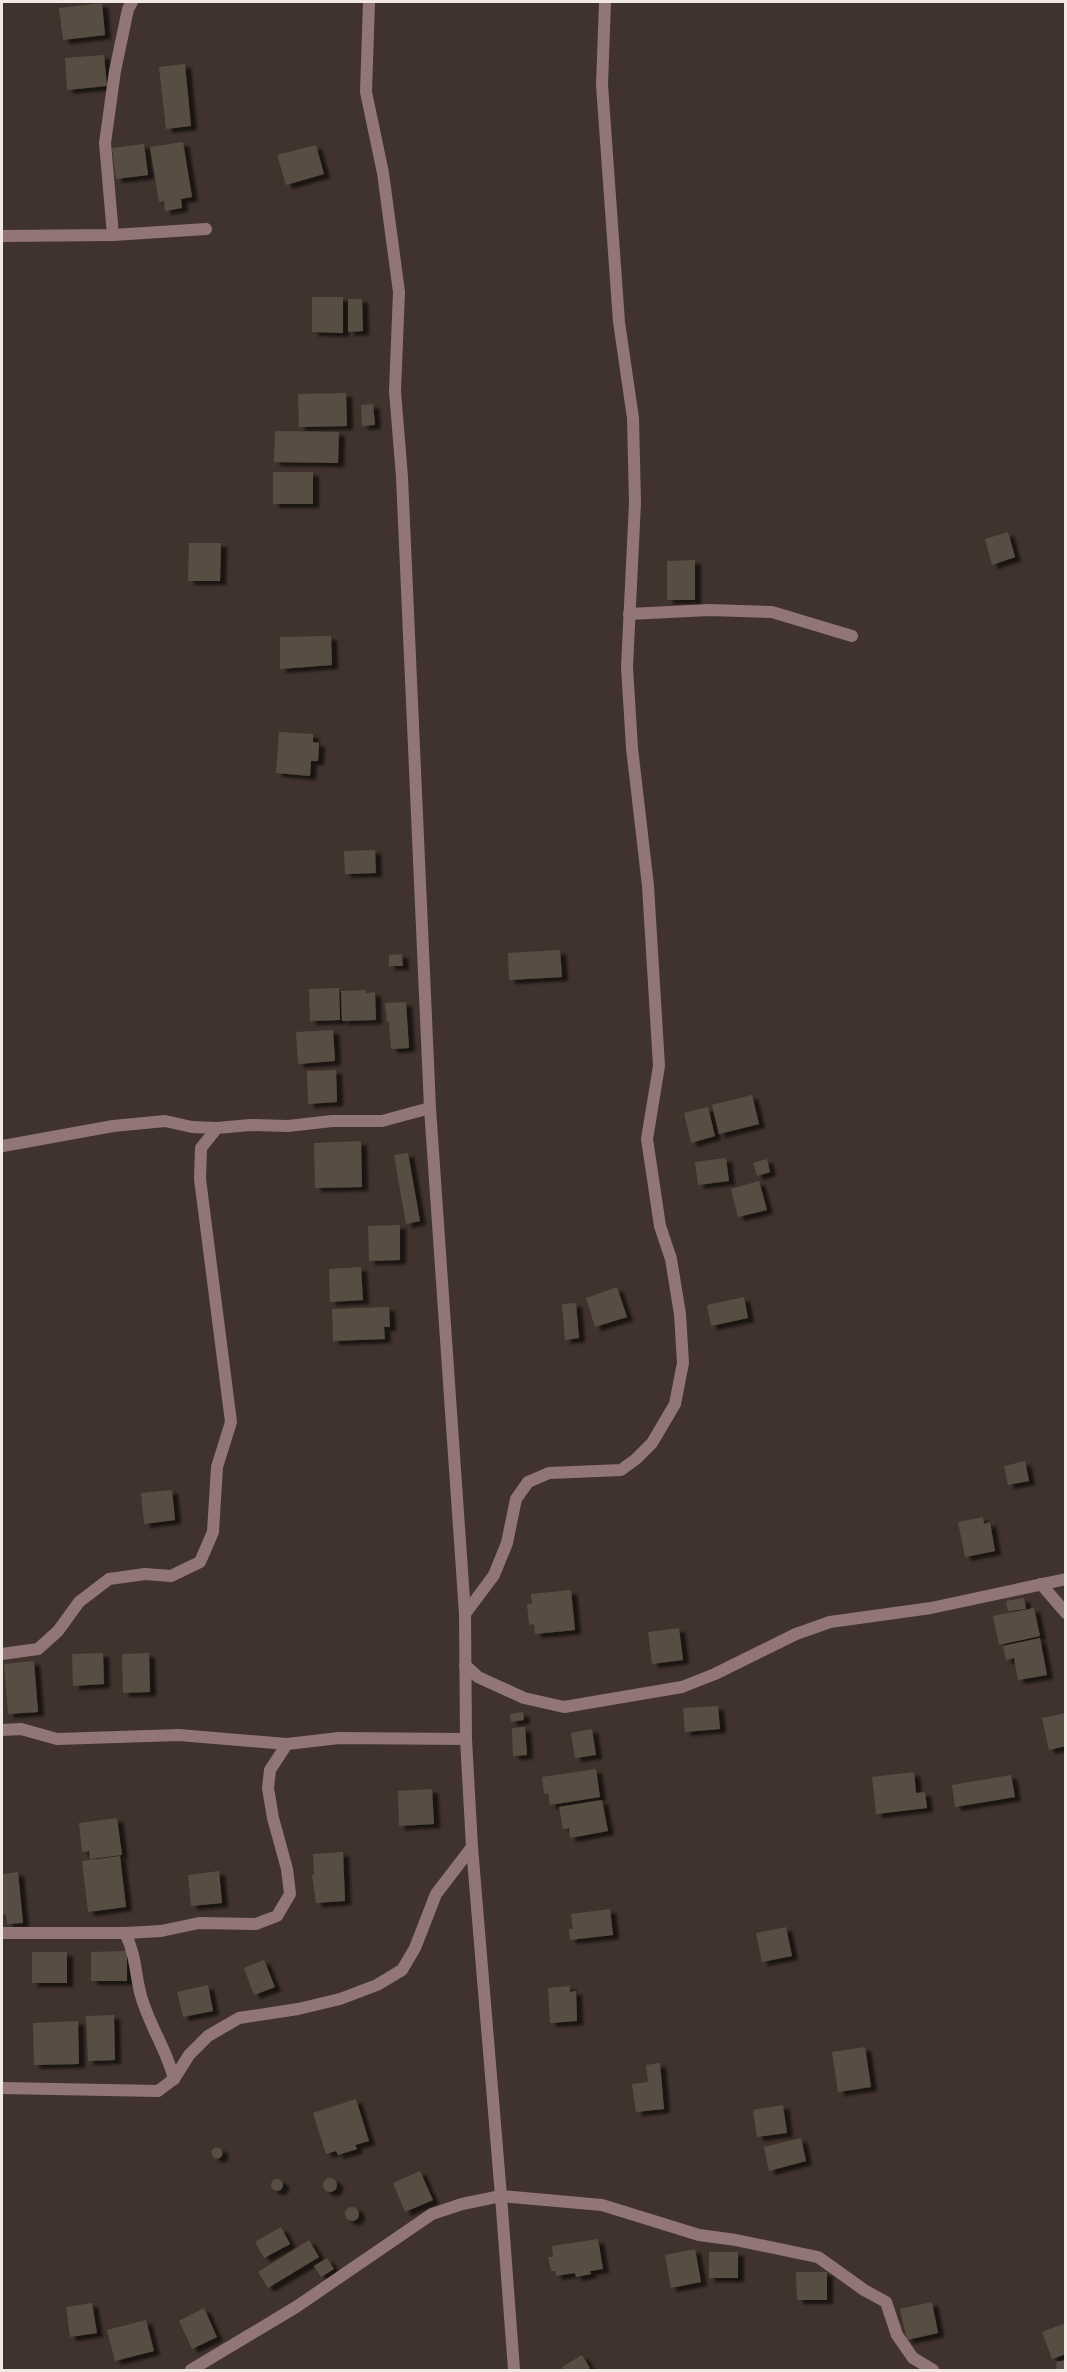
<svg xmlns="http://www.w3.org/2000/svg" width="1067" height="2372" font-family="'Source Serif 4',serif">
<defs>
<filter id="shadow"><feDropShadow dx="6" dy="4" stdDeviation="1.5" flood-color="#0009"/></filter>
</defs>
<rect width="100%" height="100%" fill="#40322c"/>
<g fill="#584e42" filter="url(#shadow)">
<path d="M102 3 105 35 63 40 59 8Z"/>
<path d="M104 55 107 86 67 90 65 58Z"/>
<path d="M185 64 191 126 166 129 159 67Z"/>
<path d="M183 142 192 197 181 199 182 208 165 211 164 201 159 202 150 147Z"/>
<path d="M144 144 148 175 116 179 112 148Z"/>
<path d="M316 145 324 174 286 185 277 155Z"/>
<path d="M312 297H343V333L312 332Z"/>
<path d="M348 299H362L363 331 348 332Z"/>
<path d="M346 393 347 426 299 427 298 394Z"/>
<path d="M373 404 375 425 362 426 361 405Z"/>
<path d="M275 431 339 432 338 463 274 462Z"/>
<rect x="273" y="472" width="40" height="32"/>
<path d="M1008 532 1015 557 992 565 985 539Z"/>
<path d="M189 543H221L220 581H188Z"/>
<path d="M695 560V600H667V561Z"/>
<path d="M331 636 332 665 280 669V637Z"/>
<path d="M279 732 313 734V742L319 743 318 761H311L310 776 276 773Z"/>
<path d="M375 850 376 873 345 874 344 851Z"/>
<path d="M560 950 562 977 509 980 508 953Z"/>
<path d="M402 954 403 966H389V955Z"/>
<path d="M339 988 340 1020 310 1021 309 989Z"/>
<path d="M366 990V993L375 992 376 1020 342 1021 341 991Z"/>
<path d="M406 1002 409 1048 391 1049 389 1022H387L385 1003Z"/>
<path d="M333 1030 335 1061 298 1064 296 1032Z"/>
<path d="M336 1070 337 1102 308 1104 307 1071Z"/>
<path d="M752 1095 759 1124 719 1134 712 1105Z"/>
<path d="M708 1107 715 1136 691 1143 684 1113Z"/>
<path d="M361 1141 362 1187 315 1188 314 1143Z"/>
<path d="M408 1153 420 1221 406 1224 394 1155Z"/>
<path d="M726 1158 729 1181 698 1185 695 1162Z"/>
<path d="M767 1159 770 1172 757 1176 753 1163Z"/>
<path d="M759 1181 767 1210 738 1217 731 1189Z"/>
<path d="M400 1225V1260L369 1261 368 1226Z"/>
<path d="M361 1267 363 1300 330 1302 329 1269Z"/>
<path d="M617 1287 627 1317 595 1327 586 1298Z"/>
<path d="M744 1297 748 1318 711 1326 707 1305Z"/>
<path d="M576 1303 579 1338 565 1340 562 1304Z"/>
<path d="M389 1307 390 1327H384L385 1339 333 1341 332 1309Z"/>
<path d="M1025 1461 1029 1481 1008 1485 1004 1466Z"/>
<path d="M172 1490 175 1520 144 1524 141 1493Z"/>
<path d="M983 1517 984 1524 990 1522 995 1551 965 1557 958 1522Z"/>
<path d="M571 1590 575 1630 535 1634 534 1624 529 1625 527 1604H532L531 1594Z"/>
<path d="M1024 1598 1026 1609 1008 1611 1006 1601Z"/>
<path d="M1034 1608 1040 1636 999 1645 993 1616Z"/>
<path d="M679 1628 683 1660 652 1664 648 1632Z"/>
<path d="M1040 1638 1047 1675 1018 1680 1014 1658 1006 1660 1003 1646Z"/>
<path d="M103 1653 104 1684 73 1686 72 1654Z"/>
<path d="M149 1653 150 1692 123 1693 122 1654Z"/>
<path d="M34 1661 38 1712 8 1714 4 1664Z"/>
<path d="M718 1706 720 1729 685 1732 683 1708Z"/>
<path d="M523 1712 524 1720 511 1722 510 1714Z"/>
<path d="M1066 1713V1746L1049 1750 1042 1718Z"/>
<path d="M525 1727 527 1755 513 1756 512 1728Z"/>
<path d="M592 1729 596 1755 575 1758 571 1733Z"/>
<path d="M596 1769 600 1797 550 1805 548 1793 544 1794 542 1777Z"/>
<path d="M914 1772 916 1793 925 1792 927 1808 876 1814 872 1777Z"/>
<path d="M1011 1775 1015 1797 955 1807 952 1785Z"/>
<path d="M432 1789 434 1824 399 1826 398 1791Z"/>
<path d="M602 1800 608 1831 570 1838 569 1828 563 1829 559 1807Z"/>
<path d="M117 1818 122 1855 90 1859 89 1851 82 1852 79 1823Z"/>
<path d="M343 1852 345 1901 316 1903 312 1875H314L313 1854Z"/>
<path d="M120 1856 126 1907 88 1912 82 1861Z"/>
<path d="M219 1871 222 1903 191 1906 188 1875Z"/>
<path d="M18 1872 23 1923 7 1924 6 1914 2 1915V1874Z"/>
<path d="M610 1909 613 1935 570 1940 569 1929H573L571 1914Z"/>
<path d="M786 1927 792 1956 762 1962 756 1933Z"/>
<path d="M127 1951V1981H91V1952Z"/>
<rect x="32" y="1952" width="35" height="31"/>
<path d="M264 1960 275 1987 254 1995 244 1968Z"/>
<path d="M208 1985 213 2011 183 2017 177 1992Z"/>
<path d="M570 1986V1992L576 1991 577 2021 550 2023 548 1988Z"/>
<path d="M114 2015 115 2060 88 2061 86 2016Z"/>
<path d="M78 2021 79 2064 34 2065 33 2023Z"/>
<path d="M865 2047 871 2087 838 2092 832 2052Z"/>
<path d="M660 2063 664 2109 636 2112 632 2084 648 2082 646 2065Z"/>
<path d="M356 2099 369 2141 355 2145 357 2149 338 2155 336 2151 326 2154 313 2113Z"/>
<path d="M783 2105 787 2133 757 2137 753 2110Z"/>
<path d="M801 2138 806 2161 769 2171 764 2147Z"/>
<circle cx="217" cy="2153" r="5.5"/>
<path d="M420 2171 433 2200 405 2212 393 2183Z"/>
<circle cx="330" cy="2185" r="7"/>
<circle cx="277" cy="2185" r="6"/>
<circle cx="352" cy="2214" r="7"/>
<path d="M281 2227 290 2244 264 2258 255 2242Z"/>
<path d="M598 2239 603 2269 590 2271 591 2274 576 2277 575 2273 556 2276 555 2271H551L548 2257H553L552 2246Z"/>
<path d="M309 2240 319 2257 268 2288 258 2272Z"/>
<path d="M695 2249 701 2282 671 2288 665 2255Z"/>
<rect x="709" y="2252" width="29" height="26"/>
<path d="M327 2258 334 2269 321 2277 314 2266Z"/>
<path d="M796 2272H827V2300H797Z"/>
<path d="M932 2302 938 2333 907 2340 900 2309Z"/>
<path d="M92 2303 97 2333 70 2337 66 2307Z"/>
<path d="M204 2308 217 2337 192 2349 179 2321Z"/>
<path d="M146 2320 154 2351 115 2361 107 2330Z"/>
<path d="M1066 2323V2354L1052 2359 1042 2332Z"/>
<path d="M582 2355 590 2368 586 2370H564L562 2367Z"/>
<path d="M1066 2360V2370H1052L1057 2369 1056 2362Z"/>
</g>
<g fill="none" stroke-linecap="round" stroke-linejoin="round">
<g stroke="#927577" stroke-width="12">
<path d="M369 2 366 92 383 173 399 292 395 391 402 477 430 1108 465 1614 466 1739 472 1847 501 2196 514 2370"/>
<path d="M113 235 105 143 115 71 128 9 132 2"/>
<path d="M2 236 113 235 206 229"/>
<path d="M629 614 709 610 772 612 852 636"/>
<path d="M3 1146 113 1126 165 1121 192 1127 217 1128"/>
<path d="M1041 1584 1066 1613"/>
<path d="M465 1614 494 1575 507 1543 516 1499 528 1482 549 1473 621 1470 636 1459 652 1443 675 1404 683 1363 680 1314 671 1259 660 1226 647 1139 659 1066 648 886 632 748 627 667 635 503 633 418 619 322 602 85 605 2"/>
<path d="M2 1654 38 1649 58 1631 79 1602 109 1579 145 1574 171 1576 200 1562 213 1532 217 1467 231 1422 200 1179 201 1148 217 1128 250 1125 288 1126 332 1121H382L430 1108"/>
<path d="M465 1665 478 1677 524 1698 564 1707 682 1687 715 1674 796 1634 830 1622 931 1608 1066 1579"/>
<path d="M2 1730 21 1729 57 1739 179 1735 287 1744"/>
<path d="M2 1933H125L161 1931 199 1923 256 1924 277 1916 290 1894 287 1869 273 1818 268 1788 270 1770 287 1744 339 1738 466 1739"/>
<path d="M125 1933C136 1954 135 1974 141 1996 149 2025 167 2050 174 2079"/>
<path d="M2 2088 158 2091 174 2079 189 2055 208 2036 239 2018 298 2009 340 1999 377 1985 402 1970 415 1948 436 1894 472 1847"/>
<path d="M191 2370 296 2307 432 2214 462 2204 501 2196 602 2205 699 2235 736 2240 818 2257 864 2290 886 2302 897 2335 913 2358 933 2370"/>
</g>
</g>
<rect width="1067" height="2372" fill="none" stroke="#f2e8e4" stroke-width="6"/>
</svg>
